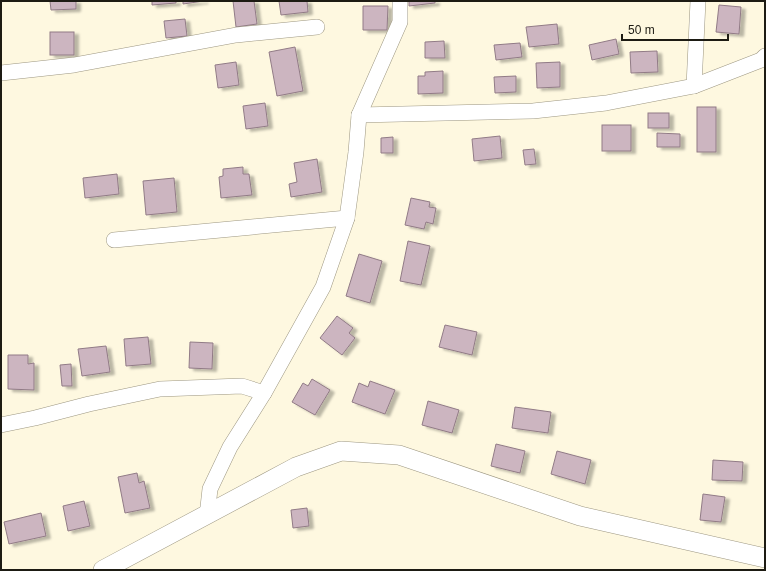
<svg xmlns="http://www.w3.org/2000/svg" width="766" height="571" font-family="Helvetica,sans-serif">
<defs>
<filter id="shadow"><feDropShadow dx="4.5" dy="2.5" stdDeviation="1" flood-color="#0004"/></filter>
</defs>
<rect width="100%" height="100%" fill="#fef8e0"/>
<g fill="#ccb5c0" stroke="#917b86" filter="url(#shadow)">
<path d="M50 1H76V9L51 10Z"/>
<path d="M152 1H176V3L152 5Z"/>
<path d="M183 1H204L183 4Z"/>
<path d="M233 1H254L257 24 236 27Z"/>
<path d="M279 1H307L308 12 281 15Z"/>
<path d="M409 1H435V3L409 6Z"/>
<path d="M719 5 741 7 739 34 716 32Z"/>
<path d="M363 6H388L387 30H363Z"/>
<path d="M185 19 187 36 166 38 164 21Z"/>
<path d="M557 24 559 44 529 47 526 27Z"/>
<rect x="50" y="32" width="24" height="23"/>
<path d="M616 39 619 54 592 60 589 45Z"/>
<path d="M444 41 445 58H425V42Z"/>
<path d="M520 43 522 57 496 60 494 45Z"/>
<path d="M295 47 303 91 277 96 269 52Z"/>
<path d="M657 51 658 72 631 73 630 52Z"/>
<path d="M236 62 239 85 218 88 215 65Z"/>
<path d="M560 62V87L537 88 536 63Z"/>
<path d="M443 71V93L418 94V76H425V72Z"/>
<path d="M516 76V92L495 93 494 77Z"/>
<path d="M265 103 268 126 246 129 243 106Z"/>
<rect x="697" y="107" width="19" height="45"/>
<rect x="648" y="113" width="21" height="15"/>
<rect x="602" y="125" width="29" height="26"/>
<path d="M657 133 680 134V147H657Z"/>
<path d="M500 136 502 158 474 161 472 139Z"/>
<path d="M393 137V153H381V138Z"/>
<path d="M534 149 536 164 525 165 523 150Z"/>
<path d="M317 159 322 192 291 197 289 184 297 182 294 163Z"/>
<path d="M243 167V174H249L252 195 221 198 219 177 223 176V169Z"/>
<path d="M117 174 119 194 85 198 83 178Z"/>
<path d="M174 178 177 212 146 215 143 181Z"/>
<path d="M411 198 430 202 429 207 436 208 433 224 426 222 424 229 405 225Z"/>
<path d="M408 241 430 246 421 285 400 281Z"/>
<path d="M359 254 382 261 370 303 346 296Z"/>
<path d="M337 316 353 328 349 333 355 338 342 355 320 338Z"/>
<path d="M445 325 477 332 472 355 439 347Z"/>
<path d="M148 337 151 364 126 366 124 339Z"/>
<path d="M190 342 213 343 212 369 189 368Z"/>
<path d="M106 346 110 372 82 376 78 349Z"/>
<path d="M8 355H28V364L34 363V390L8 389Z"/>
<path d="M71 364 72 386H62L60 365Z"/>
<path d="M312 379 330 390 315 415 292 402 303 383 308 386Z"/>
<path d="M370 381 395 390 385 414 352 402 359 383 368 387Z"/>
<path d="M428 401 459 410 452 433 422 425Z"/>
<path d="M515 407 551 412 548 433 512 428Z"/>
<path d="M496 444 525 451 520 473 491 466Z"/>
<path d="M557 451 591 460 585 484 551 474Z"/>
<path d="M713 460 743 462 742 481 712 480Z"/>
<path d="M137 473 139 483 144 481 150 508 125 513 118 477Z"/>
<path d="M703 494 725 497 721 522 700 520Z"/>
<path d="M84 501 90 526 68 531 63 506Z"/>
<path d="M307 508 309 526 293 528 291 510Z"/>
<path d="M41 513 46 536 9 544 4 522Z"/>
</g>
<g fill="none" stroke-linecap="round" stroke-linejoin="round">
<defs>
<g id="minor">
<path d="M1 73 74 65 236 35 317 27"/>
<path d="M694 86 698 1"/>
<path d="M359 115 533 111 606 103 694 86 761 60 765 56"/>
<path d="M114 240 347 218"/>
<path d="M1 425 35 418 89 404 160 389 242 386 264 393"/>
<path d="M207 516 210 489 230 447 264 393 323 287 347 218 356 152 359 115 400 22V1"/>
</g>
<path id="tertiary" d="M103 570 296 467 341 451 399 455 580 516 765 558"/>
</defs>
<use href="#minor" stroke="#9d9782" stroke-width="16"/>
<use href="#tertiary" stroke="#9d9782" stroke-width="20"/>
<use href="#minor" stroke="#fff" stroke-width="15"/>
<use href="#tertiary" stroke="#fff" stroke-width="19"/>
</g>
<rect width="766" height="571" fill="none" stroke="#1d1b13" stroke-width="4"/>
<path d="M622 34v6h106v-6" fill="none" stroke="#1d1b13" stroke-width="2"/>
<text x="628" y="34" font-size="12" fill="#1d1b13" stroke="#fef8e0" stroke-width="3" paint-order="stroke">50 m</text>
</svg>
